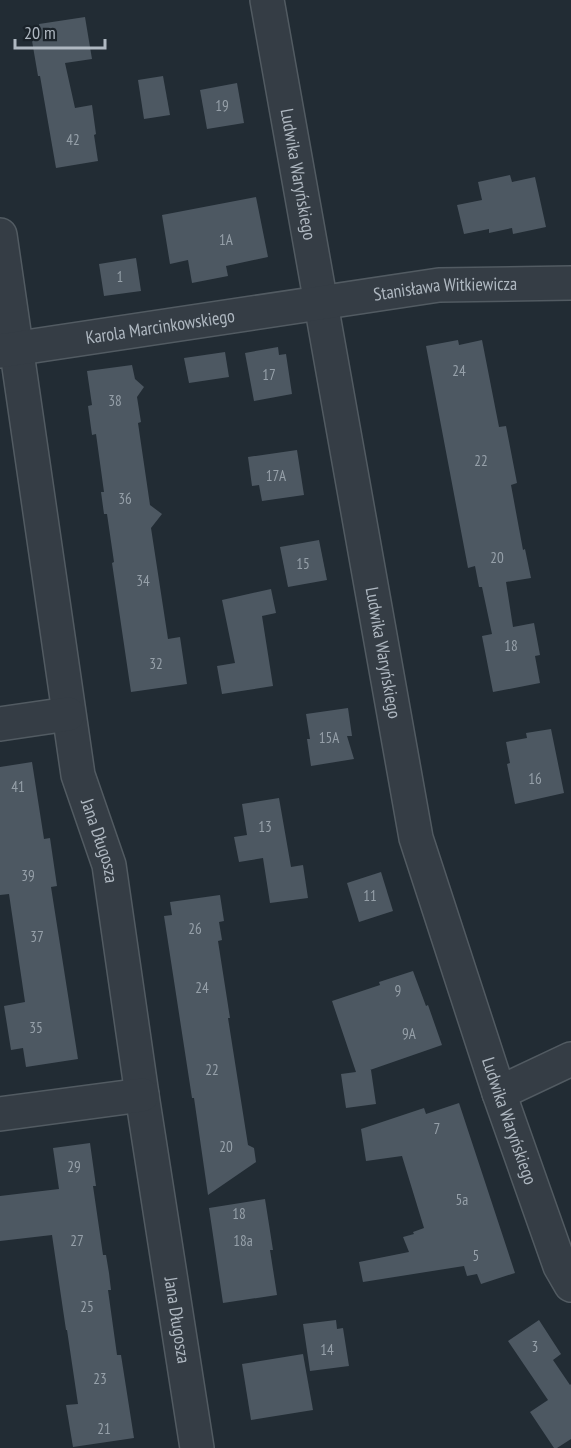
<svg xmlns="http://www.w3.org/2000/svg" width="571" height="1448" font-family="'PT Sans Narrow',sans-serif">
<rect width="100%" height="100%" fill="#222c34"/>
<g fill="#4d5862">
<path d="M85 17 92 59 65 63 75 108 92 105 96 134 94 135 98 161 56 168 40 76H38L31 35 40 33 39 24Z"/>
<path d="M163 76 170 115 144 119 138 80Z"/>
<path d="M237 83 244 123 207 129 200 90Z"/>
<path d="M510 175 512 182 535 177 546 227 513 234 512 228 489 233V229L464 234 457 205 482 200 478 182Z"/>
<path d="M256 197 268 257 226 266 228 276 192 283 188 260 170 264 162 215Z"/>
<path d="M136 258 141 291 104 296 99 264Z"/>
<path d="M458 340 459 345 482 340 499 427 506 426 517 483 511 485 523 550 525 549 531 578 506 582 513 627 534 623 540 655 535 656 540 683 493 692 482 636 492 634 482 587H479L475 566 468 568 426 346Z"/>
<path d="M278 347 279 355 286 354 292 394 254 401 245 353Z"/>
<path d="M225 352 229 377 189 383 184 358Z"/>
<path d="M132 365 135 379 144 387 137 397 141 422 138 423 150 505 162 514 151 528 168 639 180 637 187 684 131 692 112 563 114 562 107 514H104L101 492H104L96 434 92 435 88 406 92 405 87 371Z"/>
<path d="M297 450 304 495 262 501 259 485 252 486 248 457Z"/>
<path d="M319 540 327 580 288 587 280 547Z"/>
<path d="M271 589 276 613 262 616 273 686 222 694 217 666 235 663 222 600Z"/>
<path d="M348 708 352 736H347L354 759 311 766 307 739H310L306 714Z"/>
<path d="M551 729 564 793 515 804 507 764 510 763 506 742 527 738 526 733Z"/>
<path d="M32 762 44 839 50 838 57 886 51 887 78 1059 26 1067 23 1048 11 1050 4 1006 25 1002 9 894 0 895V767Z"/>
<path d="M279 798 291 867 303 865 308 898 270 903 263 858 239 862 234 837 247 835 242 804Z"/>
<path d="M381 872 393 911 359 922 347 883Z"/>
<path d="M220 895 224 921 219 922 222 940 218 941 230 1018H228L248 1145 254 1148 256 1162 208 1195 194 1098H192L164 916 172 915 170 902Z"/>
<path d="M413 971 426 1006 428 1005 442 1045 370 1070H371L376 1104 346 1108 341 1074 356 1072 332 1001 380 985 379 982Z"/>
<path d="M459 1103 515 1273 481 1284 477 1274 467 1276 464 1266 363 1282 359 1262 409 1252 403 1237 414 1234 413 1232 424 1228 402 1156 366 1161 361 1129 424 1108 426 1114Z"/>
<path d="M90 1143 96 1186H93L103 1255H106L109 1273 111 1290H108L117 1355H121L134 1438 73 1447 66 1405 78 1404 67 1330H66L52 1235 0 1241V1196L59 1189 53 1148Z"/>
<path d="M265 1199 273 1250H270L277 1295 223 1303 209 1208Z"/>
<path d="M336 1320 337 1329 343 1328 349 1366 310 1371 303 1324Z"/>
<path d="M539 1320 561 1354 553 1360 570 1385 571 1384V1439L557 1448H554L530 1412 548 1400 508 1341Z"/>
<path d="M303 1354 313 1410 251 1420 242 1364Z"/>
</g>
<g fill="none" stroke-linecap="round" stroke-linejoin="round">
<defs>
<g id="minor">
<path id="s1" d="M267 0 416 838 499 1093 560 1266 571 1285"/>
<path id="s2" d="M0 235 78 775 109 865 142 1095 197 1448"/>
<path id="s3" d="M0 351 439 285 571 283"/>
<path d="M0 724 68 714"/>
<path d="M499 1093 571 1059"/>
<path d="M0 1114 142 1095"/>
</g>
</defs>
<use href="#minor" stroke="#525b62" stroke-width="36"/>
<use href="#minor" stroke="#353d45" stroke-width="33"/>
</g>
<g text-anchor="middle" stroke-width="4.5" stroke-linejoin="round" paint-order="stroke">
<g font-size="15" fill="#96a0a9">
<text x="222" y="111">19</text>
<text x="73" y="145">42</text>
<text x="226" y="245">1A</text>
<text x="120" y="282">1</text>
<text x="459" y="376">24</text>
<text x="269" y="380">17</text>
<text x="115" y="406">38</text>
<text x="481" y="466">22</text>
<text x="276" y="481">17A</text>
<text x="125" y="504">36</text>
<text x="497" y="563">20</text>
<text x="303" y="569">15</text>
<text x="143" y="586">34</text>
<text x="511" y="651">18</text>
<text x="156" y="669">32</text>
<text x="329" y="743">15A</text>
<text x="535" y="784">16</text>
<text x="18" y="792">41</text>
<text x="265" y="832">13</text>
<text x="28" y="881">39</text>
<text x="370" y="901">11</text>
<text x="195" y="934">26</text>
<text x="37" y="942">37</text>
<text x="202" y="993">24</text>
<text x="398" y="996">9</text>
<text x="36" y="1033">35</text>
<text x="409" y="1039">9A</text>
<text x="212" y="1075">22</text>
<text x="437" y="1134">7</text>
<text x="226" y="1152">20</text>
<text x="74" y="1172">29</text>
<text x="462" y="1205">5a</text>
<text x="239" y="1219">18</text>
<text x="77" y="1246">27</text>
<text x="243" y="1246">18a</text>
<text x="476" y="1261">5</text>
<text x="87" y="1312">25</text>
<text x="535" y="1352">3</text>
<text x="327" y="1355">14</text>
<text x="100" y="1384">23</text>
<text x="104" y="1434">21</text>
</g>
<g font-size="18" fill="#afb8c1" stroke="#1a2229">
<text dy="6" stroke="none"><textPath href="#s1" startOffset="177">Ludwika Waryńskiego</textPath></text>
<text dy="6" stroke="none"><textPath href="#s3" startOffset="450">Stanisława Witkiewicza</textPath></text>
<text dy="6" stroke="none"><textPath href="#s3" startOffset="162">Karola Marcinkowskiego</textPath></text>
<text dy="6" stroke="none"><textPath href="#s1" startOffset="663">Ludwika Waryńskiego</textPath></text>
<text dy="6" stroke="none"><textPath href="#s2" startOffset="615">Jana Długosza</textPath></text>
<text dy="6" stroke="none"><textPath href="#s1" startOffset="1149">Ludwika Waryńskiego</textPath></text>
<text dy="6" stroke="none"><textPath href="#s2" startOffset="1101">Jana Długosza</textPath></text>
</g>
</g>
<path d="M15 39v9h90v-9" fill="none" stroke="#afb8c1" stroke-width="3"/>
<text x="24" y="39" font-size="18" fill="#afb8c1" stroke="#1a2229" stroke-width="4.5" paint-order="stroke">20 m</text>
</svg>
